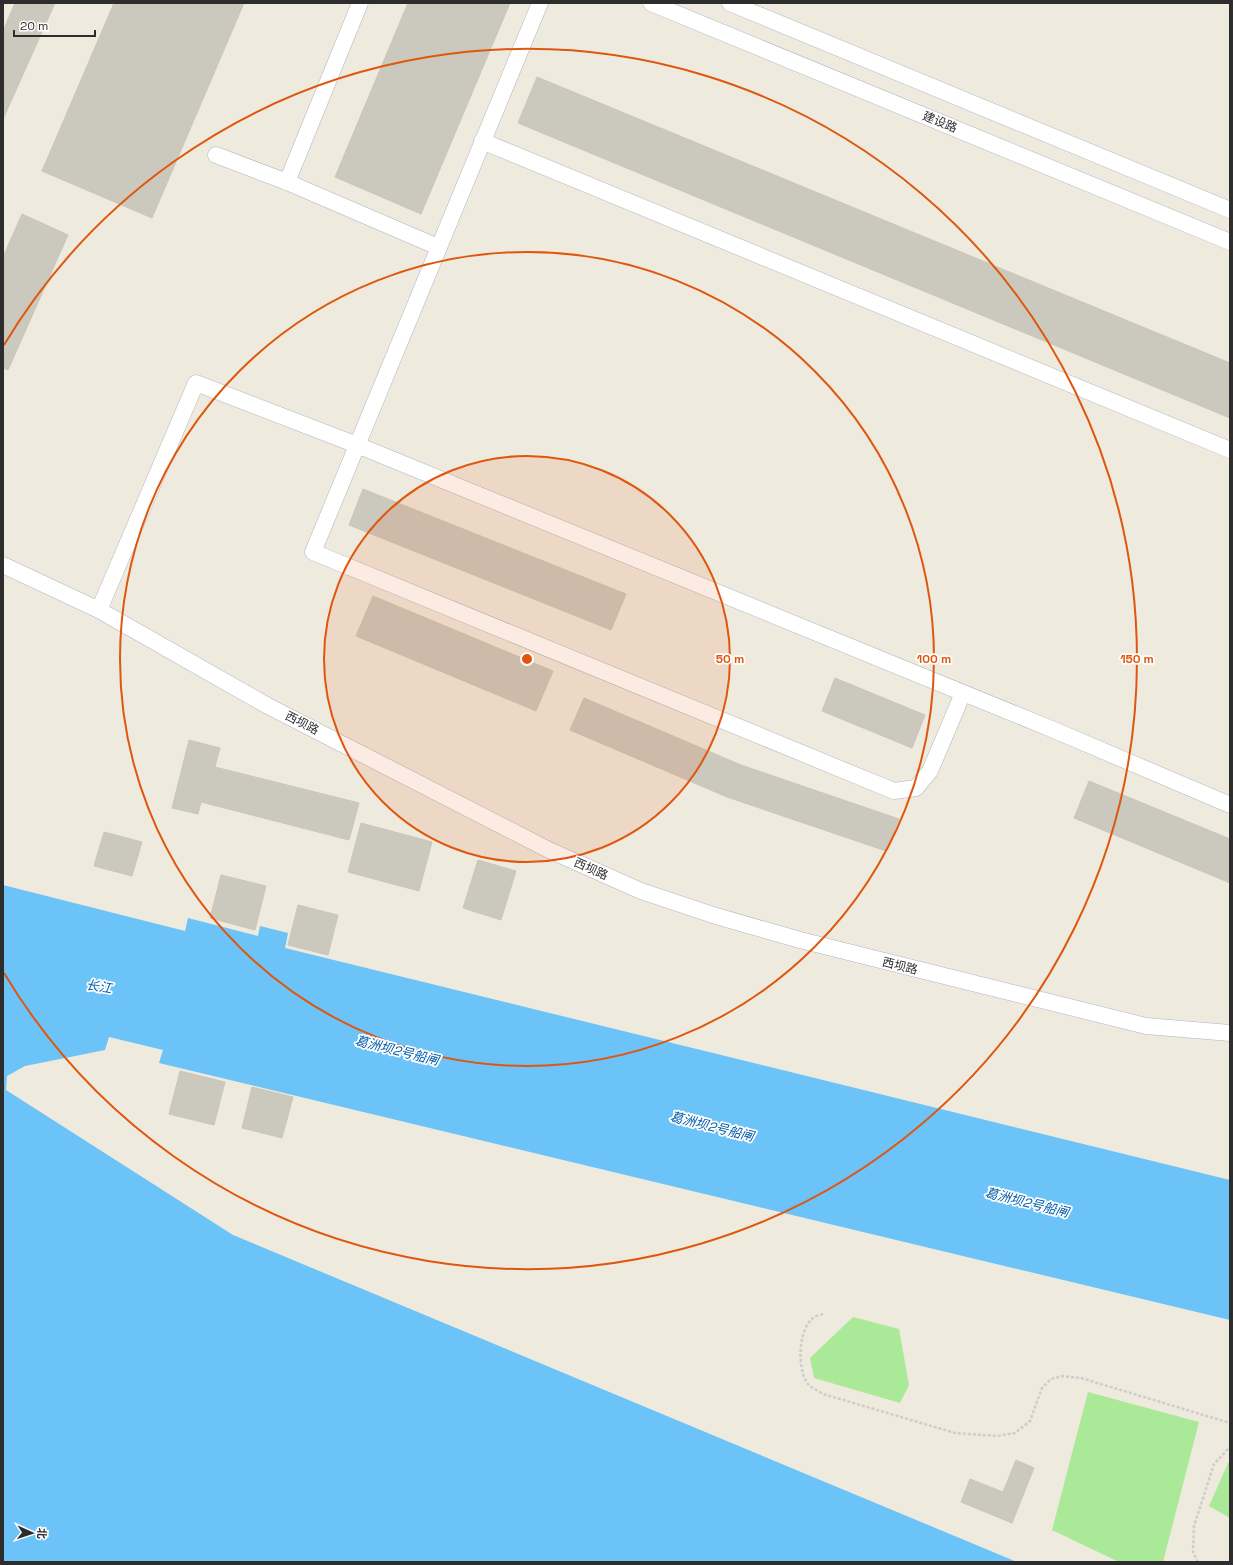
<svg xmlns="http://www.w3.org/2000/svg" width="1233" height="1565" font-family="'Space Grotesk','Noto Sans SC',sans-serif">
<rect width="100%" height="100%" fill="#efeade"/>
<g fill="#aae997">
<path d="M853 1317 899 1329 909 1385 900 1403 814 1378 810 1358Z"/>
<path d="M1088 1392 1199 1422 1163 1562H1119L1052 1530Z"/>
<path d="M1230 1462V1518L1209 1506 1228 1463Z"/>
</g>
<path fill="#6bc3f8" d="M3 885 185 931 188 918 258 936 260 926 288 933 285 948 1230 1180V1320L159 1063 163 1050 109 1037 105 1050 25 1066 7 1076 6 1090 233 1235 1017 1562H3Z"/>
<g fill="#cbc8bd" stroke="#cbc6b7">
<path d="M15 3H55L3 119V31Z"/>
<path d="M114 3H244L152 218 42 171Z"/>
<path d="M408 3H510L421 214 335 177Z"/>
<path d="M537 77 1230 363V418L518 123Z"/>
<path d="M22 214 68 235 8 370 3 368V257Z"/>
<path d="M363 489 626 594 611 630 349 525Z"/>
<path d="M373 596 553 671 536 711 356 636Z"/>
<path d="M835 678 925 715 912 748 822 711Z"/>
<path d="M584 698 741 765 899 819 886 851 727 797 570 730Z"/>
<path d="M189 740 220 748 215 767 359 803 349 840 201 802 198 814 172 808Z"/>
<path d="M1089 781 1230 839V883L1074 818Z"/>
<path d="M361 823 432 842 419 891 348 872Z"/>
<path d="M104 832 142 842 132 876 94 866Z"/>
<path d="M478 860 516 871 501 920 463 908Z"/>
<path d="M221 875 266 886 255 930 210 918Z"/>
<path d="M298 905 338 915 328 955 288 945Z"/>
<path d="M180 1071 225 1082 214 1125 169 1114Z"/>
<path d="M252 1087 293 1097 282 1138 242 1128Z"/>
<path d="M1016 1460 1034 1468 1012 1523 961 1502 970 1479 1003 1492Z"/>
</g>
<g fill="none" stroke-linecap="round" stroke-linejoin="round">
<defs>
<g id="lane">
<path d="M540 3 313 552 894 791 916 788 930 771 963 693"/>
<path d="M651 3 1230 242"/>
<path d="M730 3 1230 210"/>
<path d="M482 141 1230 450"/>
<path d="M216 155 287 182 438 247"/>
<path d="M287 182 360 3"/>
<path d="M3 565 99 610 268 706 549 850 641 891 716 916 800 940 1146 1026 1230 1033"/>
<path d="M99 610 196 383 357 445 1054 730 1230 805"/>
</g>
</defs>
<use href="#lane" stroke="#b2b3c1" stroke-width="17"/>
<g stroke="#cdcdcd" stroke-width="2.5" stroke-dasharray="3 2" stroke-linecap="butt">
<path d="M823 1314C820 1315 814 1316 812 1319 798 1331 797 1370 808 1384 811 1388 819 1391 823 1394L955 1433 997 1436 1015 1433 1030 1421 1042 1388 1051 1379 1062 1376 1081 1378 1230 1423"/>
<path d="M1198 1562 1193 1552 1194 1526 1214 1464 1230 1447"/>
</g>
<use href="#lane" stroke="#fff" stroke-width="16"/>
</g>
<circle cx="527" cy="659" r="203" fill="#df570e" fill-opacity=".12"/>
<g fill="none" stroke="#df570e" stroke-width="2">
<circle cx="527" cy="659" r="203"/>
<circle cx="527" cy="659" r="407"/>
<path d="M4 345A610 610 0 1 1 4 973"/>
</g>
<g text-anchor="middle" stroke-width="3.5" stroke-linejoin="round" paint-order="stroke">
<g font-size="12" fill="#2d2d2d" stroke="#fff">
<text transform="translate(940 122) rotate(22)" y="4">建设路</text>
<text transform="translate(302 723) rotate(27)" y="4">西坝路</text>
<text transform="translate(591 869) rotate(24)" y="4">西坝路</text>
<text transform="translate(900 966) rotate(14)" y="4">西坝路</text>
</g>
<g font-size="13" font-style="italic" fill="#035eab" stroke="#fff">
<text transform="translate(99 986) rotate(9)" y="5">长江</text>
<text transform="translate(397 1050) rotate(14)" y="5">葛洲坝2号船闸</text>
<text transform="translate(712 1126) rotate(14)" y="5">葛洲坝2号船闸</text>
<text transform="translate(1027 1202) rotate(14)" y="5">葛洲坝2号船闸</text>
</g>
</g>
<circle cx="527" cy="659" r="6" fill="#df570e" stroke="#fff" stroke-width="2"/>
<g font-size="12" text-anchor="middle" font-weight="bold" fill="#df570e" stroke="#fff" stroke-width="3.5" stroke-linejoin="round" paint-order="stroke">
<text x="730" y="663">50 m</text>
<text x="934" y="663">100 m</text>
<text x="1137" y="663">150 m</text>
</g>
<rect width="1233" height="1565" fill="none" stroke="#2d2d2d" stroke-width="8"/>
<g transform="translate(32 1533) rotate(93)" stroke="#ffffff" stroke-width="3" paint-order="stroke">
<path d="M0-3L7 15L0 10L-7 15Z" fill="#2d2d2d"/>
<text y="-6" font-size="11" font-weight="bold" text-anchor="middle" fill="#2d2d2d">北</text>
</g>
<path d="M14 30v6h81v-6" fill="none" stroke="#2d2d2d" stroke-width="2"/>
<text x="20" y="30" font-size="12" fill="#2d2d2d" stroke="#ffffff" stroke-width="3" paint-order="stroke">20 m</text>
</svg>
